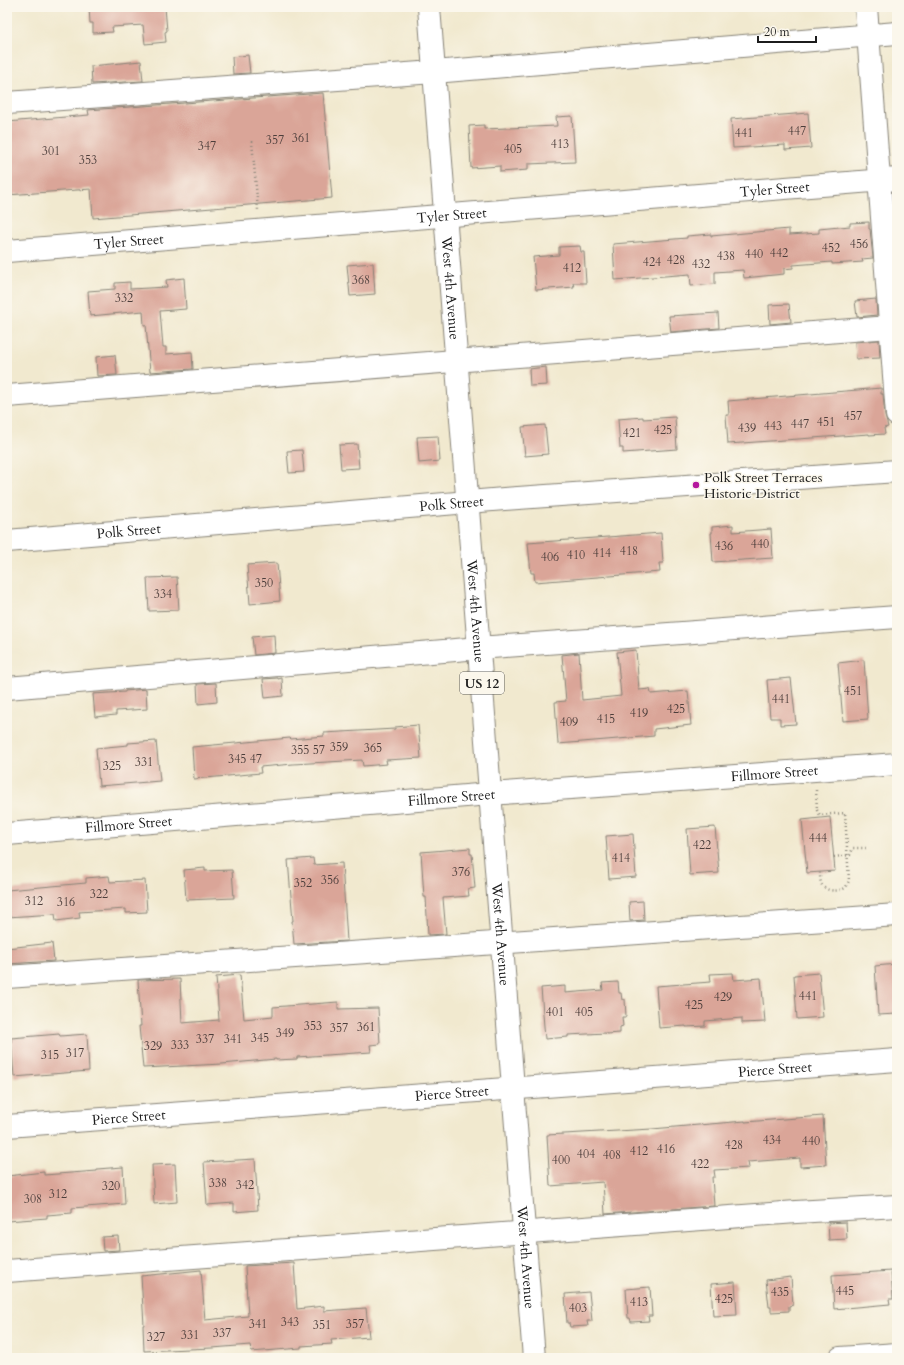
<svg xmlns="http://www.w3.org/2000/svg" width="904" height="1365" font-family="Cardo,serif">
<rect width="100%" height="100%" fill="#fbf7ec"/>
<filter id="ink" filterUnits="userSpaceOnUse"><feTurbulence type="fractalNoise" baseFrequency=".025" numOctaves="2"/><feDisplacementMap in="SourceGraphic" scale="8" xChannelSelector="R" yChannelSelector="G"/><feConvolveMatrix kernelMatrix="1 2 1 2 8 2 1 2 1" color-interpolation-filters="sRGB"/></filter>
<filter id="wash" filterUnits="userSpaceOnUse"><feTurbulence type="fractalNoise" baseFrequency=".012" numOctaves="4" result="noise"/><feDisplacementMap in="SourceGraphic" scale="16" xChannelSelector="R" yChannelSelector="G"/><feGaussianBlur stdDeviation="0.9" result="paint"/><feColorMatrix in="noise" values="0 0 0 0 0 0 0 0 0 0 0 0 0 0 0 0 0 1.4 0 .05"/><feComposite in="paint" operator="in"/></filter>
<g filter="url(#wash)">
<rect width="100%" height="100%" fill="#f1e9cf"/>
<g id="blocks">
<g fill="#daa598">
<path d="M89 7H165L167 31 165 32 166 42 145 44 143 25 112 27 113 32 93 33V23H90Z"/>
<path d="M248 55 250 73 233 74 232 57Z"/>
<path d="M141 61 143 81 92 84 91 66Z"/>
<path d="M323 93 332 198 93 218 91 189 7 195V122L89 115 88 110Z"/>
<path d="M808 113 811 148 785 150V145L733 148 731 119Z"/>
<path d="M572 116 575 162 528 164V170L500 172V166L471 168 469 126 484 125V129L557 126 556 117Z"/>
<path d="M869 222V229H870L873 258 862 259 863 262 832 264V262L793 265V268L784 269V274L744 278 743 270 715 272V284L691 286 690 274 615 280 613 244 687 238V236L711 234V236L789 229V235L819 233V229L850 226V223Z"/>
<path d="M580 246 581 252H584L586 283H573L574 287 536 290 533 257 559 255V247Z"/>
<path d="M373 263 375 294 350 296 347 265Z"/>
<path d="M184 278 186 309 160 311 163 347H166V354L192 352 193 369 150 372 146 325H144L143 311 90 316 88 291 115 289V283L130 282V289L167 287 166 280Z"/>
<path d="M876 299 877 315 857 317 855 301Z"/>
<path d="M789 304 791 322 770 324 769 305Z"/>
<path d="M718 313 719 328 671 332 669 316Z"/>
<path d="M879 340 880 358 856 359 855 342Z"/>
<path d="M115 355 117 375 97 376 96 357Z"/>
<path d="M546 367 547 385 530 386 529 369Z"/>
<path d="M881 388V394H883L885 416 887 423 888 427 884 428 885 434 869 435V434L728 444 726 415H729L728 401Z"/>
<path d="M643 417V419L675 417 677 449 623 453V448H620L618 419Z"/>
<path d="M545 425 548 454 525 456 522 427Z"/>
<path d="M438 436 440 461 419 463 417 437Z"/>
<path d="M357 444 359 468 341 469 339 445Z"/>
<path d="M302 450 304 472 289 473 287 451Z"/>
<path d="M733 525V532L771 529 773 558 713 562 711 533H712V527Z"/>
<path d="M661 533 663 563H659L660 572 535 582 534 573H531L528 543Z"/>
<path d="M277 563 280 601 250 604 247 565Z"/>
<path d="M177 577 179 610 149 611 147 578Z"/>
<path d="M274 635 275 653 254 655 252 637Z"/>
<path d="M636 650 639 690 650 689 651 694 688 691 691 725 654 729V736L558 744 555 702 566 701 562 655 579 653 582 700 621 696 617 652Z"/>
<path d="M864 660 868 719 843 721 838 663Z"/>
<path d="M278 678V679L282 678 283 696 265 698 263 679Z"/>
<path d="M791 678 796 724 780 725V718H770L767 680Z"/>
<path d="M216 683 217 702 198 704 197 684Z"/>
<path d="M146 689 147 709 116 711V715L95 717 93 694 125 692V691Z"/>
<path d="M418 725 421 758 386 760 387 764 363 766 362 760 293 764 260 767 261 773 194 779 192 747 290 738 291 739 324 736V733L395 729V727Z"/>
<path d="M156 741 160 781 99 786 96 748 128 745V743Z"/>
<path d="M830 817 835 871 807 873 802 820Z"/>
<path d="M715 827 719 873 690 875 687 829Z"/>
<path d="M633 834 636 877 609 879 606 836Z"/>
<path d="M470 848V854H472L475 888 468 889 469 896 443 898 446 934 428 935 426 897H424L421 852Z"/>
<path d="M313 858 314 865 342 863 347 941 294 944 292 921H293L288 860Z"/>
<path d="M205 868V871L232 870 234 898 186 900 184 870Z"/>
<path d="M109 876 110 882 145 880 147 912 126 913V909L79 912 80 918 56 921 55 914 7 917V890L86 883V878Z"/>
<path d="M643 901 644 920 630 921 629 902Z"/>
<path d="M52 943 54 961 7 964V948Z"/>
<path d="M897 964V1014L878 1015 875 966Z"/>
<path d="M733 973 734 980 761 978 765 1022 742 1023V1018L705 1021V1026L686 1027V1026L659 1028 656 986 711 982 710 974Z"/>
<path d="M819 973 823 1017 797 1019 794 975Z"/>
<path d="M240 975 244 1019 273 1016V1007L338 1002V1009L378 1008 380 1044 370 1045 371 1052 297 1057V1059L276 1060V1059L222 1064 143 1068 139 1026H141L138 980 180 979 182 1023 219 1020 216 977Z"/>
<path d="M618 982 619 993H621L622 1000 625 999 626 1017H622L623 1026 620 1027V1033L606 1034V1033L568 1035V1037L545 1039 541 988 565 986V993L603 990 602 983Z"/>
<path d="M59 1034 60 1036 87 1034 89 1071 14 1077 11 1038Z"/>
<path d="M823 1116 826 1165 800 1167V1158L748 1162 749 1168 714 1170 715 1177H712L714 1206 605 1214 603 1182 550 1186 547 1135 652 1129 745 1121V1122Z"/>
<path d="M255 1159 258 1210 234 1212V1203L207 1205 204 1162Z"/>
<path d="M175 1164 177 1202 154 1204 152 1165Z"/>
<path d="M123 1167 125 1204 72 1208V1213L47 1215V1218L7 1221V1176L44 1172V1175L97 1171V1169Z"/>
<path d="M846 1222 847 1239 829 1240 828 1223Z"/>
<path d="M118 1236 119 1250 103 1251 102 1237Z"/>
<path d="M294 1263 297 1309 324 1306V1311L366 1308 369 1337 331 1340 332 1344 301 1346V1348L251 1352 250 1345 212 1348 144 1351 143 1325H144L141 1276 201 1270 205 1320 248 1316 245 1266Z"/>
<path d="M891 1271 893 1299H889L890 1304 834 1309 832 1275Z"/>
<path d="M791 1277 793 1305 789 1306V1311L771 1312V1307H769L766 1280Z"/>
<path d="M735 1282 737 1315 713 1316 711 1284Z"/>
<path d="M650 1287 652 1316H648L649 1321 631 1322 630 1318H628L626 1289Z"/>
<path d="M589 1292 592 1321H587L588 1326 570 1327 569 1323H567L565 1294Z"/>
</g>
</g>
</g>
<g filter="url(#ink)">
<use href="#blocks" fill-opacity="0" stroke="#868276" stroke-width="1"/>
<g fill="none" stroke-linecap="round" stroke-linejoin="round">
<defs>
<g id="minor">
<path d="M866 7 897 415"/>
<path d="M7 103 434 72 897 33"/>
<path id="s1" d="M7 251 897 179"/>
<path d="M7 396 890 327"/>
<path id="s2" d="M7 541 504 499 897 471"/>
<path d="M7 688 479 648 897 617"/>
<path id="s3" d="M7 834 490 794 897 764"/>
<path d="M7 977 897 915"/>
<path id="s4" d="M7 1126 897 1060"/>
<path d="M7 1271 796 1212 897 1206"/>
</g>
<g id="major">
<path id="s5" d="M429 7 534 1358"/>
<path d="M840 1358 897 1354"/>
</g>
</defs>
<use href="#minor" stroke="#868276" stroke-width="24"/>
<use href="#major" stroke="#868276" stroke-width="24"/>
<g stroke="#868276" stroke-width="2.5" stroke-dasharray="1 3" stroke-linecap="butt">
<path d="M252 141 258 210"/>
<path d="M816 790 817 810 820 815 845 813 849 881C848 883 847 885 846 887 841 892 826 892 822 885 820 882 820 876 820 872"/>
<path d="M834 857 850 855 853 848H866"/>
</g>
<use href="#minor" stroke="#fff" stroke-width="22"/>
<use href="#major" stroke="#fff" stroke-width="22"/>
</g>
</g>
<circle fill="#b5179e" stroke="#fbf7ec" stroke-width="1.5" cx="696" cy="485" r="4"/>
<g text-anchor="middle" stroke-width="3" stroke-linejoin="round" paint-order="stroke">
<g font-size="12" fill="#4c3e3b">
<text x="797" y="135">447</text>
<text x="744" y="137">441</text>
<text x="301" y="142">361</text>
<text x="275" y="144">357</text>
<text x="560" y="148">413</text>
<text x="207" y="150">347</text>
<text x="513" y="153">405</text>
<text x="51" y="155">301</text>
<text x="88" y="164">353</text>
<text x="859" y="248">456</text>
<text x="831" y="252">452</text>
<text x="779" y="257">442</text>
<text x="754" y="258">440</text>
<text x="726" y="260">438</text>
<text x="676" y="264">428</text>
<text x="652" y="266">424</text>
<text x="701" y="268">432</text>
<text x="572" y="272">412</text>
<text x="361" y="284">368</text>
<text x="124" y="302">332</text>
<text x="853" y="420">457</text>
<text x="826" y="426">451</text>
<text x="800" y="428">447</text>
<text x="773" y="430">443</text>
<text x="747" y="432">439</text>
<text x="663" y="434">425</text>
<text x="632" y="437">421</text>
<text x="760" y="548">440</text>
<text x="724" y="550">436</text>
<text x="629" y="555">418</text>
<text x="602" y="557">414</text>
<text x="576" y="559">410</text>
<text x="550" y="561">406</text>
<text x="264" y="587">350</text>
<text x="163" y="598">334</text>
<text x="853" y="695">451</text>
<text x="781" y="703">441</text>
<text x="676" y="713">425</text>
<text x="639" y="717">419</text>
<text x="606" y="723">415</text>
<text x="569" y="726">409</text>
<text x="339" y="751">359</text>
<text x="373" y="752">365</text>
<text x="308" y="754">355 57</text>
<text x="245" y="763">345 47</text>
<text x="144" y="766">331</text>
<text x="112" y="770">325</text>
<text x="818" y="842">444</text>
<text x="702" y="849">422</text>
<text x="621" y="862">414</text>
<text x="461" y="876">376</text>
<text x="330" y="884">356</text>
<text x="303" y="887">352</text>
<text x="99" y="898">322</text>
<text x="34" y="905">312</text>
<text x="66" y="906">316</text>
<text x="808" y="1000">441</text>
<text x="723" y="1001">429</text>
<text x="694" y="1009">425</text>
<text x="555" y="1016">401</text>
<text x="584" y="1016">405</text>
<text x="313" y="1030">353</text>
<text x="366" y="1031">361</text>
<text x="339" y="1032">357</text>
<text x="285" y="1037">349</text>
<text x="260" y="1042">345</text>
<text x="205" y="1043">337</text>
<text x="233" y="1043">341</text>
<text x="180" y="1049">333</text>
<text x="153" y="1050">329</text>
<text x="75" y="1057">317</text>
<text x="50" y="1059">315</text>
<text x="772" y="1144">434</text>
<text x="811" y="1145">440</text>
<text x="734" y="1149">428</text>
<text x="666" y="1153">416</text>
<text x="639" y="1155">412</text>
<text x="586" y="1158">404</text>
<text x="612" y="1159">408</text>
<text x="561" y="1164">400</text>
<text x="700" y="1168">422</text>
<text x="218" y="1187">338</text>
<text x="245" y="1189">342</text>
<text x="111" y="1190">320</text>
<text x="58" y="1198">312</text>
<text x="33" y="1203">308</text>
<text x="845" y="1295">445</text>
<text x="780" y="1296">435</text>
<text x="724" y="1303">425</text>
<text x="639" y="1306">413</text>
<text x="578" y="1312">403</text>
<text x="290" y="1326">343</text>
<text x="258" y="1328">341</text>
<text x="355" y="1328">357</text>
<text x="322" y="1329">351</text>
<text x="222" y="1337">337</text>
<text x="190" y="1339">331</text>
<text x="156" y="1341">327</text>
</g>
<rect fill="#fbf7ec" stroke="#5f5e5a" stroke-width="1" x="460" y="672" width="44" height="22" rx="3"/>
<g font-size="13" font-weight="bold" fill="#1c1c1c">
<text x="482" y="688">US 12</text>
</g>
<g font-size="14" fill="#1c1c1c" stroke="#fbf7ec">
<text dy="5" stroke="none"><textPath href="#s1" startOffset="770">Tyler Street</textPath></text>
<text dy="5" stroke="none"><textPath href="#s1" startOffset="446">Tyler Street</textPath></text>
<text dy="5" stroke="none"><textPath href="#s1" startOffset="122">Tyler Street</textPath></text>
<text dy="5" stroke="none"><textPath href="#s5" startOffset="282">West 4th Avenue</textPath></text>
<text dy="5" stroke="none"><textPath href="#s2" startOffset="446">Polk Street</textPath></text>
<text dy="5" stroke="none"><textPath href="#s2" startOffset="122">Polk Street</textPath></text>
<text dy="5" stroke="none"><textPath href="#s5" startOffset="606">West 4th Avenue</textPath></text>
<text dy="5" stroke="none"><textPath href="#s3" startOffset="770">Fillmore Street</textPath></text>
<text dy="5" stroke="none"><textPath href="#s3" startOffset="446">Fillmore Street</textPath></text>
<text dy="5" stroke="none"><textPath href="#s3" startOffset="122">Fillmore Street</textPath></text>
<text dy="5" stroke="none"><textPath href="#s5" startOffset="930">West 4th Avenue</textPath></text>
<text dy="5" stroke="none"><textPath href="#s4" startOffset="770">Pierce Street</textPath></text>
<text dy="5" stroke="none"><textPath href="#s4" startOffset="446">Pierce Street</textPath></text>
<text dy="5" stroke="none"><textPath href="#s4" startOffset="122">Pierce Street</textPath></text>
<text dy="5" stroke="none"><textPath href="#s5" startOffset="1254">West 4th Avenue</textPath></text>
</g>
<g font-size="14" fill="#1c1c1c" stroke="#fbf7ec" text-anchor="start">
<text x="704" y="482">Polk Street Terraces<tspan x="704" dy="16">Historic District</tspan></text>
</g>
</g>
<rect width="904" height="1365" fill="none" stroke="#fbf7ec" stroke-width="24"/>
<path d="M758 36v6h58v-6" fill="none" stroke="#1c1c1c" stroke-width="2"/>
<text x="764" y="36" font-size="12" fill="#1c1c1c" stroke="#fbf7ec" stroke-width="3" paint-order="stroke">20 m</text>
</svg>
